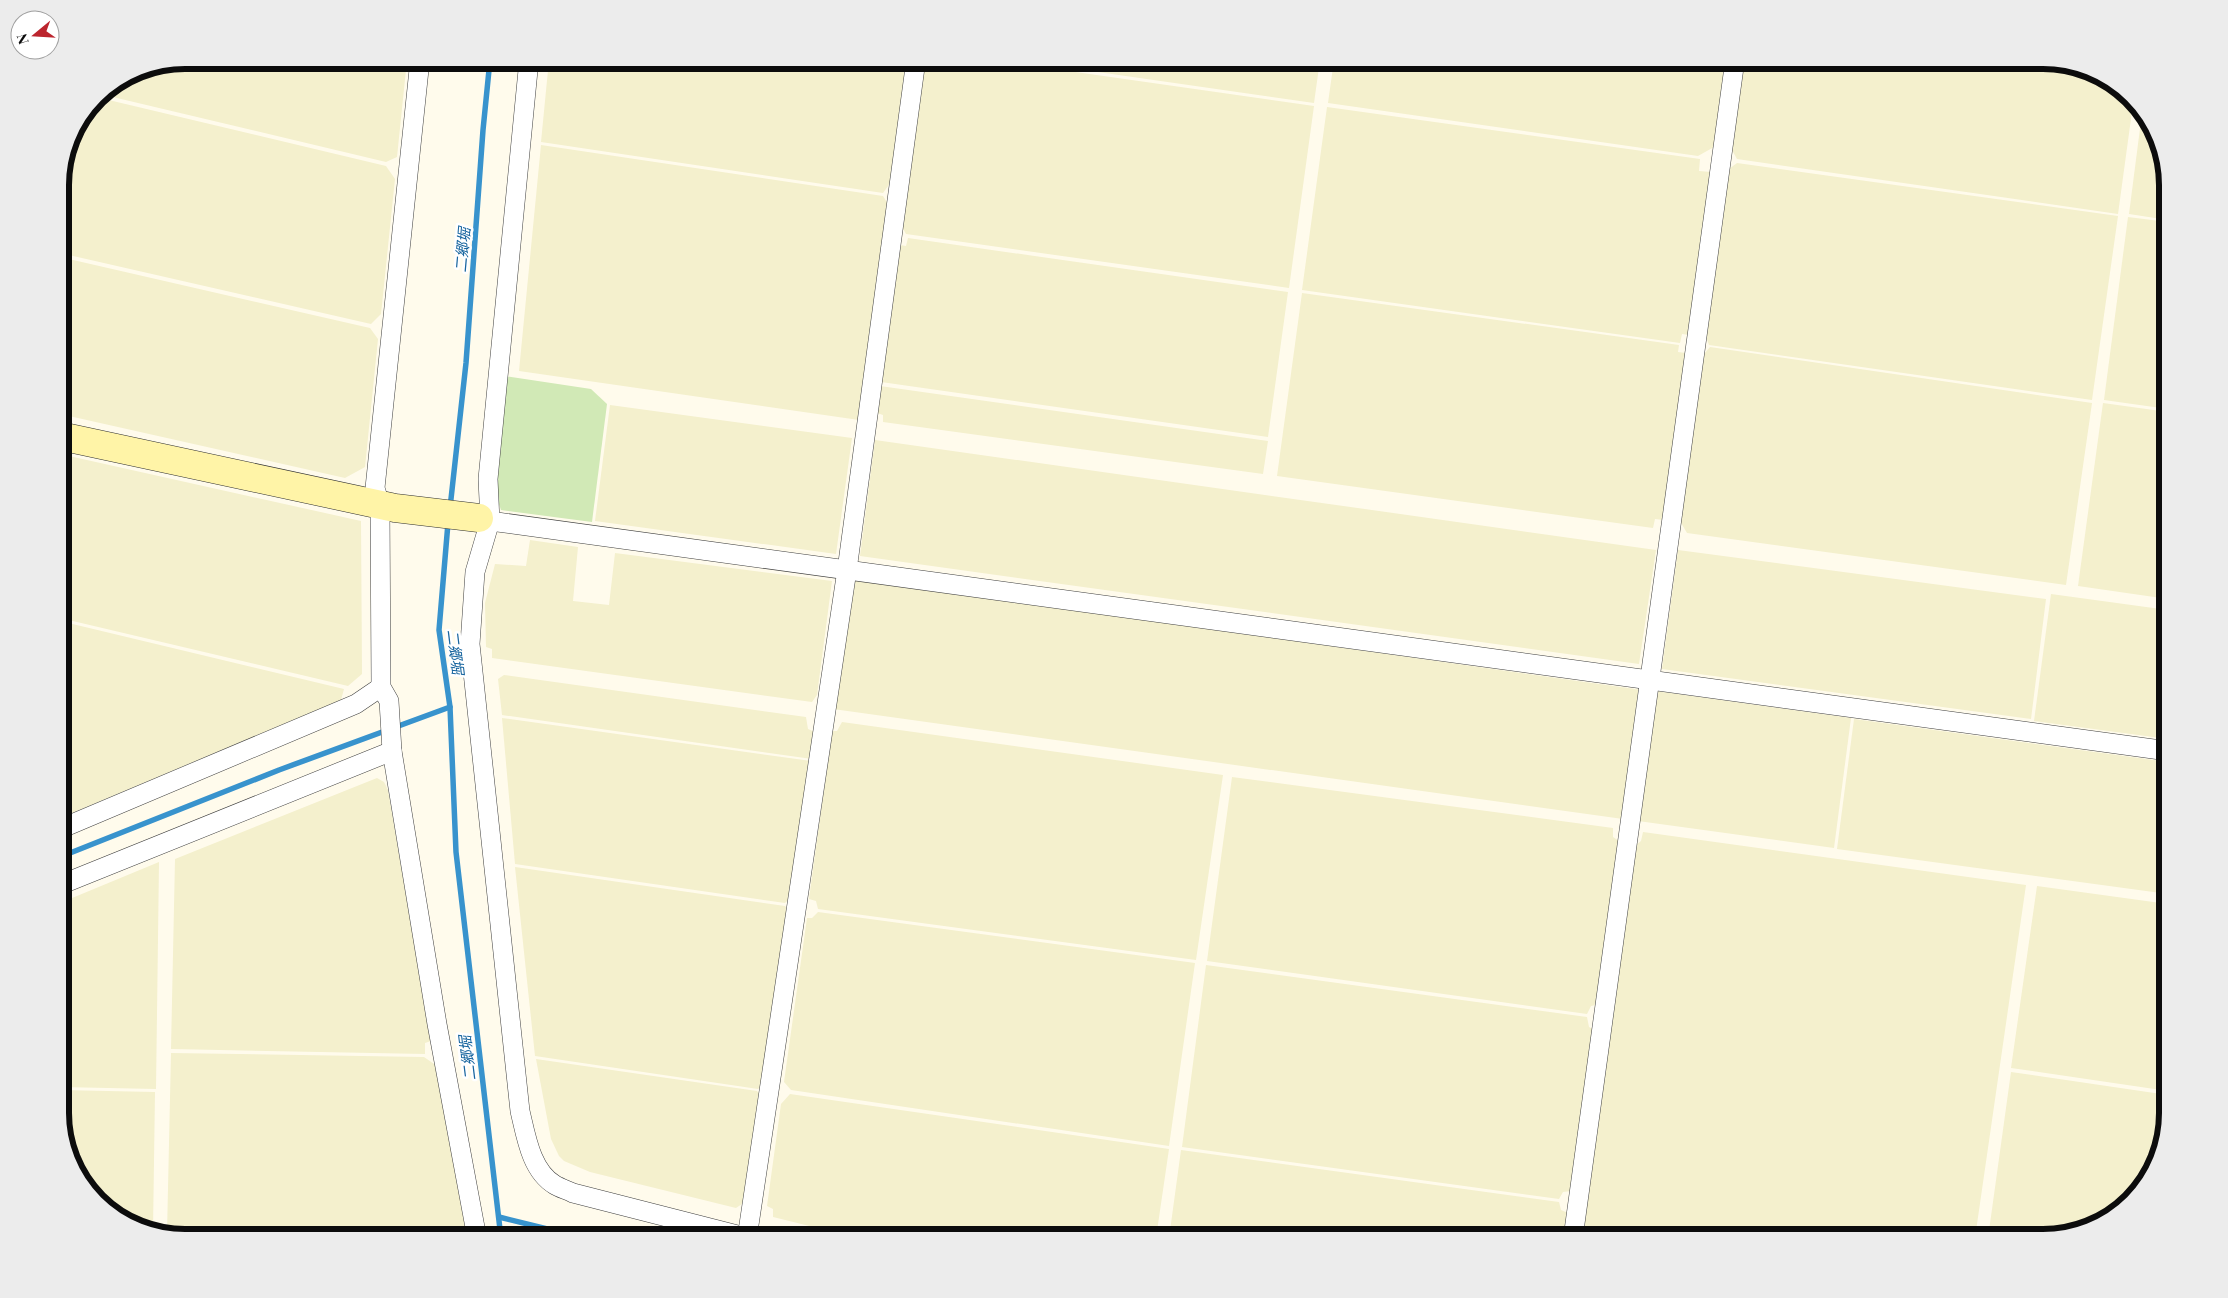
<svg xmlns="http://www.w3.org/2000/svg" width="2228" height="1298" font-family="'Playfair Display','Noto Sans JP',serif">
<rect width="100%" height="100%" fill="#fffbec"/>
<g fill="#f4f0cd">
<path d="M185 60H407L397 157 386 162 100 94 137 69Z"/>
<path d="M549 60H907L891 182 883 193 541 142Z"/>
<path d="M925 60H992L1314 106 1289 288 906 234 902 227Z"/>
<path d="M1014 60H1320L1314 103Z"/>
<path d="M1334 60H1726L1714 147 1698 156 1328 103Z"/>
<path d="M1744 60H2043L2105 77 2133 104 2118 214 1737 159 1732 150Z"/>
<path d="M96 97 386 166 395 179 381 314 371 324 60 253V177L73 130Z"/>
<path d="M1327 107 1700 159 1699 171 1711 172 1689 335 1682 334 1680 343 1302 290Z"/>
<path d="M2142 113 2151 122 2168 177V220L2129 214Z"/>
<path d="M541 145 883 196 888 204 859 420 519 371Z"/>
<path d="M1737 163 2118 216 2092 400 1709 345 1706 336 1729 169Z"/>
<path d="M2128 217 2168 222V409L2104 400Z"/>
<path d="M908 238 1288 292 1268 437 881 382 900 245 906 246Z"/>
<path d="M60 257 370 328 378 339 365 467 345 478 60 414Z"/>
<path d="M1302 293 1679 345 1678 352 1686 353 1664 520 1655 519 1653 528 1277 476Z"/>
<path d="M1710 347 2092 403 2066 585 1687 533 1680 521 1703 355Z"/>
<path d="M880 386 1268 441 1263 474 883 422V415L877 413Z"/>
<path d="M2103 403 2168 412V599L2078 586Z"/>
<path d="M610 405 852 438 836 554 595 521Z"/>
<path d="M875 440 1656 550 1639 664 860 556Z"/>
<path d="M60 454 361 521 362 674 348 686 60 618Z"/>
<path d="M530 540 578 547 573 601 609 605 615 553 832 581 817 695 812 702 492 658V649L486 647 485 603 495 564 526 566Z"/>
<path d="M1678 550 2046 599 2031 719 1662 669Z"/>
<path d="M854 579 1642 690 1623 819 833 709Z"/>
<path d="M2051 594 2168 610V739L2034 721Z"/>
<path d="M60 621 344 689 341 700 60 818Z"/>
<path d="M504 675 806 717 808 729 815 732 812 759 502 715 498 679Z"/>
<path d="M1656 691 1851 718 1834 848 1638 821Z"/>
<path d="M502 718 811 761 793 895 785 903 515 864Z"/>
<path d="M1854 719 2168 762V894L1837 849Z"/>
<path d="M842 722 1223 775 1196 960 818 909 816 901 809 899 832 731H837Z"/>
<path d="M1232 777 1613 828V837L1619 841 1596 1005 1591 1006 1587 1014 1207 961Z"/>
<path d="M377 778 384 782 388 790 431 1041 425 1043V1054L171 1049 175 859Z"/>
<path d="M1643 832 2026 885 1975 1238H1581L1635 846 1641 841Z"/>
<path d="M159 862 156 1089 60 1087V903Z"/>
<path d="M515 867 785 906 790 914 767 1081 758 1089 535 1056Z"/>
<path d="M2037 886 2168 904V1091L2011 1068Z"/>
<path d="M818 912 1195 963 1169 1146 791 1090 784 1082 807 918H812Z"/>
<path d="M1206 965 1587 1017 1589 1027 1593 1029 1571 1191 1563 1192 1559 1199 1182 1147Z"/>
<path d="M171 1053 424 1057 437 1066 467 1232 461 1233 459 1238H313L167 1233Z"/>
<path d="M536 1059 757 1091 765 1101 751 1198 736 1208 590 1172 564 1161 559 1156 551 1139Z"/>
<path d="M2011 1072 2168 1095V1113L2151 1175 2106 1221 2043 1238H1988Z"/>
<path d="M60 1090 155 1092 153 1230 123 1221 81 1182 60 1121Z"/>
<path d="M790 1094 1169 1149 1156 1238H858L773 1217V1209L767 1206 781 1104Z"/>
<path d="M1181 1150 1559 1202 1561 1210 1568 1213 1565 1238H1169Z"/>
</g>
<path fill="#d1e9b6" d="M504 376 591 389 607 404 592 522 501 510 494 490Z"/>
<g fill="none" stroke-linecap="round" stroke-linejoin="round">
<g stroke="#3893cd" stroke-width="5.5">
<path d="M450 508 466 363 483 130 490 60"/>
<path d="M448 523 439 630 450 707 456 852 501 1238"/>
<path d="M60 857 279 770 450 707"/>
<path d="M499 1217 584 1238"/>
</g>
<defs>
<g id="street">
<path d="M420 60 375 488 380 505 381 687 389 701 392 751 437 1024 477 1238"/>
<path d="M529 60 488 479 490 521 475 572 470 644 520 1111C526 1136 531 1171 555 1185 560 1188 567 1190 573 1193L749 1238"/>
<path d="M479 518 490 521 2168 751"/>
<path d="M60 829 356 704 381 687"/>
<path d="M60 885 392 751"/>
<path d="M747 1238 847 570 916 60"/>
<path d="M1573 1238 1735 60"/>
</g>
<path id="secondary" d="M60 436 395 508 479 518"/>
</defs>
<use href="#street" stroke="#3f3f3f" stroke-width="20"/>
<use href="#secondary" stroke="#2e2e2e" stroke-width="29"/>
<use href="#street" stroke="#fff" stroke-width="19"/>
<use href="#secondary" stroke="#fff4a7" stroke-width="28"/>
</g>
<g text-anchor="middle" stroke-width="5" stroke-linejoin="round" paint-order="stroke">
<g font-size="15" font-style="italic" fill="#16649e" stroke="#fff">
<text transform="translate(463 250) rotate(-85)" y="5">二郷堀</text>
<text transform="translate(455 652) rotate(83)" y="5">二郷堀</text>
<text transform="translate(468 1058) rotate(-97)" y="5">二郷堀</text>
</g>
</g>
<path d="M0 0H2228V1298H0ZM185 69H2043A116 116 0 0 1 2159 185V1113A116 116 0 0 1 2043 1229H185A116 116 0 0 1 69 1113V185A116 116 0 0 1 185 69Z" fill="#ececec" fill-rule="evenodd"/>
<path fill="none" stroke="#0c0c0c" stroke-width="6" d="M185 69H2043A116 116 0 0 1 2159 185V1113A116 116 0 0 1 2043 1229H185A116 116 0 0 1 69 1113V185A116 116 0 0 1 185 69Z"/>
<g transform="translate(35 35) rotate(252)"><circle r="24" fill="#ffffff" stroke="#9e9e9e"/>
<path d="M0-4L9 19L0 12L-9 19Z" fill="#bc252e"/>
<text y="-8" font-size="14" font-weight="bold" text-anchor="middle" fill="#0c0c0c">N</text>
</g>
</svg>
